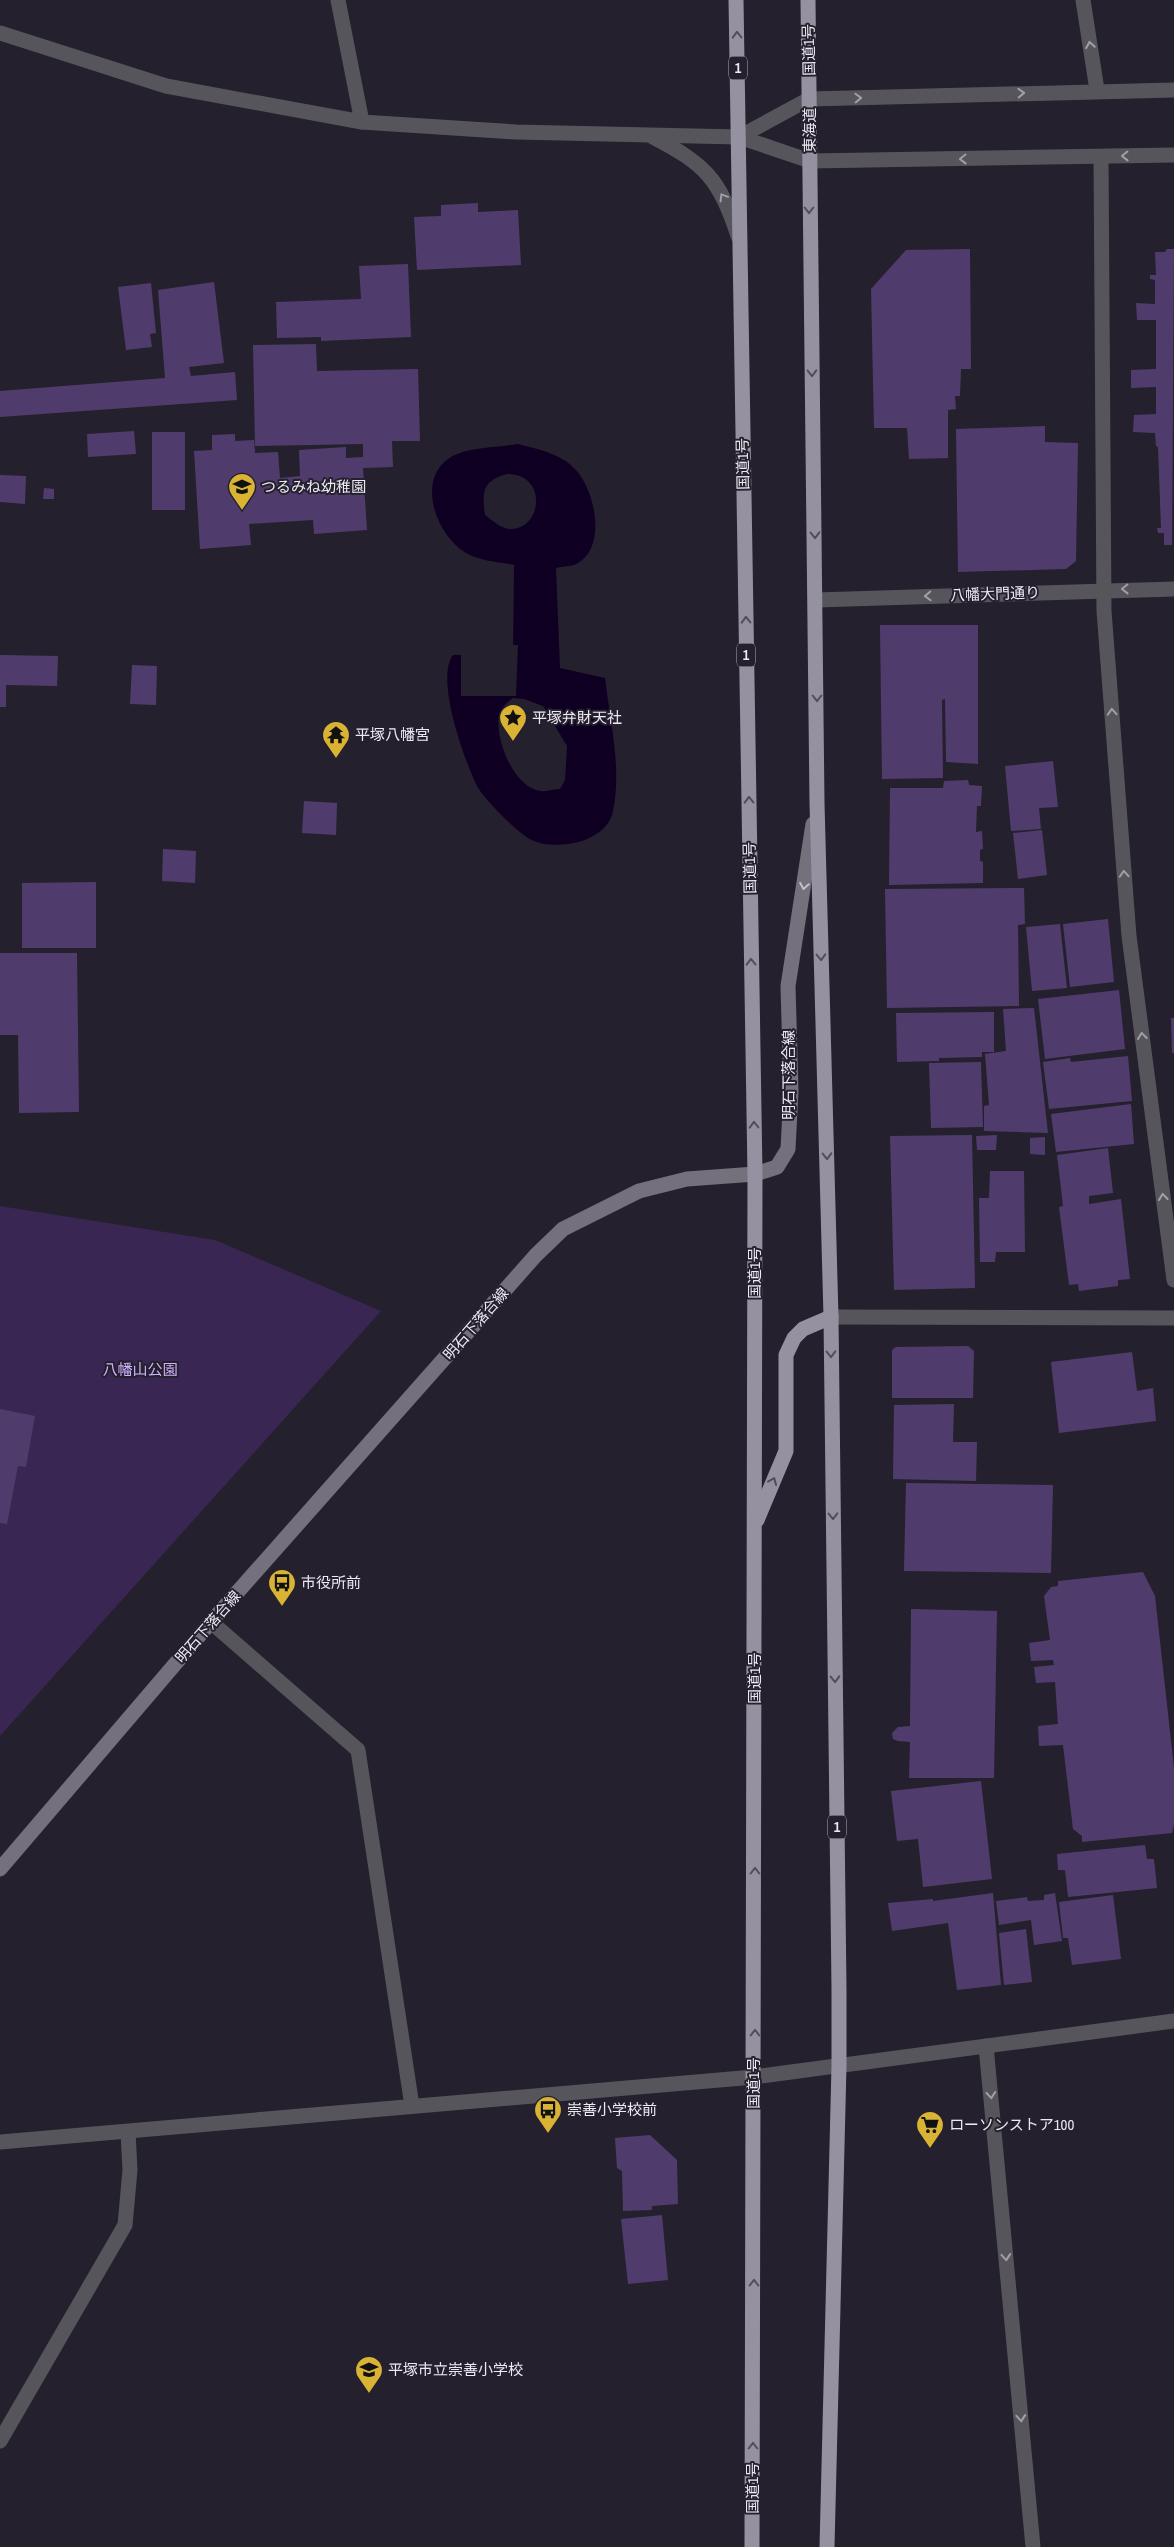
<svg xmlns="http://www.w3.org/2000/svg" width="1174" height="2547" font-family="'Archivo Narrow','Noto Sans JP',sans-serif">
<rect width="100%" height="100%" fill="#25202d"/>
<path fill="#392652" d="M0 1206 215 1240 381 1311 0 1736Z"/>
<path fill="#0f0023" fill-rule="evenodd" d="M518 444C538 449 562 454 576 470 595 491 607 546 578 563 573 567 562 566 556 568L560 668 605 678C610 721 622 768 613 811 610 827 596 836 582 841 569 845 547 847 534 841 520 836 484 799 477 786 464 759 435 679 453 655L513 654 514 565C500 562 479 561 466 553 433 533 414 472 457 454 473 447 501 447 518 444ZM507 474C549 474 542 531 509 529 500 528 492 520 485 515 482 492 482 481 507 474ZM513 698 524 699 543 706 567 746 565 780 560 789C555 789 547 792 541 791 514 788 495 740 499 716 501 708 506 703 513 698Z"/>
<path fill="#25202d" d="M511 645H518L516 696H461V652H511Z"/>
<g fill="#503c6c">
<path d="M478 203V212L518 210 521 265 417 270 414 217 441 216V205Z"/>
<path d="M970 249 971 369H961L960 396H955L956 409 948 410V458L909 459 907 428H874L871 289 906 250Z"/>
<path d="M1167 249H1174L1172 550V545H1164V533H1158L1157 528H1161L1158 447 1156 446 1155 433 1133 432 1134 415 1156 414V387L1131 388V370L1156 369V320H1137L1136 303 1155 304V280L1150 279V275H1156L1155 252H1165Z"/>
<path d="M408 264 411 337 321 341V337L277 338 276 302 361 299 359 266Z"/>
<path d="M214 282 224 363 189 367 191 376 235 372 237 400 0 417V391L165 378 158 290Z"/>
<path d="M151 283 156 333 150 334 152 347 126 350 118 287Z"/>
<path d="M316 344 317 371 418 369 420 441H392L393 467 363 468 367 530 314 534 313 520 249 524 251 545 200 549 194 451 212 450V435L235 434V441L254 440 255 453 278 452 280 478 300 476 299 450 346 447V458L363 457V444L255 446 253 345Z"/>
<path d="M1045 426V442L1078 443 1076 561 1066 569 958 572 956 429Z"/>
<path d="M134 431 136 454 88 457 87 434Z"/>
<rect x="152" y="432" width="33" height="78"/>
<path d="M0 475 26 476 25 504 0 502Z"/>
<path d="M44 488 54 489V499H43Z"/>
<path d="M880 625H978V764L946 762 945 699 942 700 943 778 882 779Z"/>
<path d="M0 655 58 656 57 686 6 685V707H0Z"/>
<path d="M132 665 157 666 156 705 130 704Z"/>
<path d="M1053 761 1058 807 1039 808 1041 829 1011 831 1005 766Z"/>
<path d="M968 780 969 785 982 786 981 806H977L976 832 982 831 983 849 980 850V861L983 862V883L889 885 890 788H943L944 781Z"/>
<path d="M304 801 337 803 336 835 302 833Z"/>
<path d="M1042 830 1047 875 1018 879 1013 833Z"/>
<path d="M163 849 196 851 195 883 162 881Z"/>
<path d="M96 882V948H22V883Z"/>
<path d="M1024 888 1025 924 1018 925 1019 1006 887 1008 885 889Z"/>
<path d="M1108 919 1114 982 1070 987 1063 924Z"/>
<path d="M1060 924 1067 988 1032 991 1026 927Z"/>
<path d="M0 953H77L79 1112 19 1113 18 1035H0Z"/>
<path d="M1119 990 1125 1049 1045 1059 1038 999Z"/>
<path d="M1034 1008 1048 1133 984 1131V1106L989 1105 985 1054 1006 1051 1003 1009Z"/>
<path d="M994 1012V1052H982V1057L939 1058V1061L897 1062 896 1013Z"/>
<path d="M1171 1018H1174V1053H1172Z"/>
<path d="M1128 1056 1132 1101 1049 1109 1043 1062 1070 1058 1071 1062Z"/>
<path d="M981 1062 983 1127 931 1128 929 1063Z"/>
<path d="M1131 1104 1134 1144 1056 1152 1051 1114Z"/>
<path d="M972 1135 975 1288 894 1290 890 1136Z"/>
<path d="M997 1135 996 1150H977L976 1136Z"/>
<path d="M1045 1137V1155L1030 1154V1138Z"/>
<path d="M1108 1148 1113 1193 1089 1196V1204L1121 1199 1130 1279 1118 1280V1286L1079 1291 1078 1284 1069 1285 1059 1207 1063 1206 1057 1155Z"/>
<path d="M990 1171H1024L1025 1252H996L995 1262H980L979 1198H989Z"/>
<path d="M968 1346 974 1351 973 1398H892V1350L896 1347Z"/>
<path d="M1132 1352 1137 1391 1153 1388 1156 1421 1059 1433 1051 1362Z"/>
<path d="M954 1404 953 1442H977L976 1481 893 1479 894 1405Z"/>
<path d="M0 1409 35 1416 26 1467 18 1466 7 1524 0 1523Z"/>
<path d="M906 1483 1053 1485 1051 1573 904 1571Z"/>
<path d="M1143 1572 1155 1596 1174 1768V1825L1172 1833 1082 1842V1836L1073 1829 1063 1745 1039 1746 1038 1726 1058 1724 1055 1682 1036 1683 1034 1667 1054 1665 1053 1660 1031 1661 1029 1643 1050 1640 1044 1596 1051 1587 1058 1586V1581Z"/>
<path d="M911 1609 997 1611 994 1778H909L910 1742 898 1741 893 1739 892 1733 898 1727 910 1726Z"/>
<path d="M981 1781 992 1879 923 1887 918 1839 897 1841 891 1791Z"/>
<path d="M1145 1845 1147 1859H1154L1157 1888 1068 1897 1065 1870H1058L1057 1854Z"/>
<path d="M993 1893 1001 1985 957 1990 948 1923 892 1931 888 1903 933 1899V1901Z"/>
<path d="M1055 1893 1062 1941 1034 1945 1031 1920 999 1925 996 1901 1027 1897 1028 1901 1044 1900V1895Z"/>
<path d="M1113 1895 1121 1959 1072 1965 1068 1938H1063L1059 1902Z"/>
<path d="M1026 1929 1032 1982 1004 1985 999 1933Z"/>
<path d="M650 2135 677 2160 678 2204 652 2206V2210L623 2211 622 2171 617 2168 615 2138Z"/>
<path d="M662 2215 668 2280 628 2284 621 2219Z"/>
</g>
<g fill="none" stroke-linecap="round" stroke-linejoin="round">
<g stroke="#57555c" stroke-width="15">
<path d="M338 0 362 122"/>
<path d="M1083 0 1097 90"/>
<path d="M1101 157 1104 611 1129 936 1174 1280"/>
<path d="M816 600 1174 589"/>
<path d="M831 1317 1174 1318"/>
<path d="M211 1622 358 1750 412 2106"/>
<path d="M986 2046 1033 2547"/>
<path d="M0 2441 125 2225 130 2170 128 2132"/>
</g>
<g stroke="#57555c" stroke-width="15">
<path d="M0 33 166 86 362 122 516 132 739 137 810 161 1174 155"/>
<path d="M653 137C705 164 720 179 738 236"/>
<path d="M739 137 809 99 1174 90"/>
<path d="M0 2142 754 2077 1174 2021"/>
</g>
<path stroke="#75717c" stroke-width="15" d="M0 1869 211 1622 536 1255 563 1229 639 1191 687 1179 755 1174 777 1167 788 1149 791 1091 788 986 813 824"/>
<g stroke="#9691a0" stroke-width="15">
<path d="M736 0 755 1174 752 2547"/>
<path d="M808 0 817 803 831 1317 839 1989V2066L827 2547"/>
<path d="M757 1520 786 1451V1355L794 1338 803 1329 831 1317"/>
</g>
</g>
<defs><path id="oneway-chevron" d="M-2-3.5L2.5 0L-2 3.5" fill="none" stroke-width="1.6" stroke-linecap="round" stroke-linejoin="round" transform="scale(1.25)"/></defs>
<g stroke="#524d5b">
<use href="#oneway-chevron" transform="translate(737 35) rotate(-91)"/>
<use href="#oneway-chevron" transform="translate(809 210) rotate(90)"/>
<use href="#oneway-chevron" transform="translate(812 373) rotate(89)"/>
<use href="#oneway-chevron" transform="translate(815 535) rotate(89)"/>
<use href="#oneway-chevron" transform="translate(746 620) rotate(-91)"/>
<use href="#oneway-chevron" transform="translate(817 698) rotate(90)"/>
<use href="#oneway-chevron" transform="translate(749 800) rotate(-91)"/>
<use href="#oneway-chevron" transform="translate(821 957) rotate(88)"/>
<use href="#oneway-chevron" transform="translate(751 962) rotate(-91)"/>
<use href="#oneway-chevron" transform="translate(754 1125) rotate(-91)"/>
<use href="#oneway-chevron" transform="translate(827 1156) rotate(89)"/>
<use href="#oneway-chevron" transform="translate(831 1354) rotate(89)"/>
<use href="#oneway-chevron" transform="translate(773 1481) rotate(-67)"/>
<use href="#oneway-chevron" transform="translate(833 1516) rotate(89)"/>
<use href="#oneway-chevron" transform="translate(835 1679) rotate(89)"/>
<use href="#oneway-chevron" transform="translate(755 1871) rotate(-90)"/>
<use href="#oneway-chevron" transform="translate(755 2033) rotate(-90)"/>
<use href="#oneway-chevron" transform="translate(754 2283) rotate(-90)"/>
<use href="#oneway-chevron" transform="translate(753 2446) rotate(-90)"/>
</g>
<g stroke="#a29fa7">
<use href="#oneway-chevron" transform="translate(1090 45) rotate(-99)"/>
<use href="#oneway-chevron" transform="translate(1021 93) rotate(-2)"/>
<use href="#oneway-chevron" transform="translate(858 98) rotate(-2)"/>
<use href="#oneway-chevron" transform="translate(1125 156) rotate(179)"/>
<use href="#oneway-chevron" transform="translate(963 159) rotate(179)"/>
<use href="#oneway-chevron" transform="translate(723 197) rotate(-121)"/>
<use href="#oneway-chevron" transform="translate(1125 589) rotate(179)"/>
<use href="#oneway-chevron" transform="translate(928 596) rotate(178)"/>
<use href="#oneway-chevron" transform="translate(1112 712) rotate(-94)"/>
<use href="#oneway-chevron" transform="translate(1124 874) rotate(-94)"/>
<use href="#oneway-chevron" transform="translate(1142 1036) rotate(-97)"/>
<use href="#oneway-chevron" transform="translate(1163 1197) rotate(-97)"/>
<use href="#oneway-chevron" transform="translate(991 2095) rotate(85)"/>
<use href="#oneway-chevron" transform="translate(1006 2257) rotate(85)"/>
<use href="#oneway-chevron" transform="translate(1021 2418) rotate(85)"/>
</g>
<use stroke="#c2bfc9" href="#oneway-chevron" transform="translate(804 886) rotate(99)"/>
<defs>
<symbol id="school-pin" viewBox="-11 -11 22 30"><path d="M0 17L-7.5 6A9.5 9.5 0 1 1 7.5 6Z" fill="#d9b334" stroke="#25202d"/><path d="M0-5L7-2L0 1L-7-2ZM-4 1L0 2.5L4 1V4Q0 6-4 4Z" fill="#111"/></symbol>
<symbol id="sight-pin" viewBox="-11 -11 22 30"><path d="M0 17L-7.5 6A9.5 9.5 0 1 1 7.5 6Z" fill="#d9b334" stroke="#25202d"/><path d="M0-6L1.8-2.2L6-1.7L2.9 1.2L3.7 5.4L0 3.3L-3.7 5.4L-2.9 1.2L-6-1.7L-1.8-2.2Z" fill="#111"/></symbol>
<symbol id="temple-pin" viewBox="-11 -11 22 30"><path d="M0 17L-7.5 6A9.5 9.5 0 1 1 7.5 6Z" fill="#d9b334" stroke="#25202d"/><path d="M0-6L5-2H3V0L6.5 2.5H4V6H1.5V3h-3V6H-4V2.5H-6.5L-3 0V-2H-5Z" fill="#111"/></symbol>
<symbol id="bus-pin" viewBox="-11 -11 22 30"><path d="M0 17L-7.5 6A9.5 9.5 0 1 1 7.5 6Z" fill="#d9b334" stroke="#25202d"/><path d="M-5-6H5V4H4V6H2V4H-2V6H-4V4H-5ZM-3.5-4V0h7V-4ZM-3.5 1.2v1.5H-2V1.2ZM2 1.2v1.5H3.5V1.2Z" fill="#111"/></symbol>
<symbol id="supermarket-pin" viewBox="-11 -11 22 30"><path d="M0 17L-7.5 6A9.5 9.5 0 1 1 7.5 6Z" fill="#d9b334" stroke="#25202d"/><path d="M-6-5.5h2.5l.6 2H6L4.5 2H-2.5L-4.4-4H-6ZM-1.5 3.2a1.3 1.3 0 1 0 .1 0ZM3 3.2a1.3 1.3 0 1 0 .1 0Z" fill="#111"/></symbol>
</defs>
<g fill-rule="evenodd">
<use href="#school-pin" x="226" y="471" width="32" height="43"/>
<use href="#sight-pin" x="497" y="702" width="32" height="43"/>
<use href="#temple-pin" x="320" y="719" width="32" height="43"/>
<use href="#bus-pin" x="266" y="1567" width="32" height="43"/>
<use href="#bus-pin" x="532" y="2094" width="32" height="43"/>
<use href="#supermarket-pin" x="914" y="2109" width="32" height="43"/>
<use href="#school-pin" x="353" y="2354" width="32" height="43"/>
</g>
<g text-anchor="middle" stroke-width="4" stroke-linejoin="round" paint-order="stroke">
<g fill="#25202d" stroke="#b0adb7" stroke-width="1">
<rect x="729" y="56.5" width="18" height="23" rx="4"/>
<rect x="737" y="643.5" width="18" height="23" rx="4"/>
<rect x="828" y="1815.5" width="18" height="23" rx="4"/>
</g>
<g font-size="14" font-weight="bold" fill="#ece9f2">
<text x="738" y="73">1</text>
<text x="746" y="660">1</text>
<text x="837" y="1832">1</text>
</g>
<g font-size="15" fill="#ece9f2" stroke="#25202d">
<text transform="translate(809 50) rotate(-91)" y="5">国道1号</text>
<text transform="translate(810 130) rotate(-90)" y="5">東海道</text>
<text transform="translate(743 464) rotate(-91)" y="5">国道1号</text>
<text transform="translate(995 594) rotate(-2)" y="5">八幡大門通り</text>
<text transform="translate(750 868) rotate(-91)" y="5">国道1号</text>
<text transform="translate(789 1075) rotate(-90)" y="5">明石下落合線</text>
<text transform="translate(755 1273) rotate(-90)" y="5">国道1号</text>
<text transform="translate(476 1324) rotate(-49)" y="5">明石下落合線</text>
<text transform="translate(208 1627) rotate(-49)" y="5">明石下落合線</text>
<text transform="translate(755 1678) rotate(-90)" y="5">国道1号</text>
<text transform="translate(754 2083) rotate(-90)" y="5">国道1号</text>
<text transform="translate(753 2488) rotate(-90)" y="5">国道1号</text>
</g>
<g font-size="15" fill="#ece9f2" stroke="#25202d" text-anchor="start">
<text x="261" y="492">つるみね幼稚園</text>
<text x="532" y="723">平塚弁財天社</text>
<text x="355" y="740">平塚八幡宮</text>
<text x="301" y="1588">市役所前</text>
<text x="567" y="2115">崇善小学校前</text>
<text x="949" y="2130">ローソンストア100</text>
<text x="388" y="2375">平塚市立崇善小学校</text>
</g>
<g font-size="15" fill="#cfb1fe" stroke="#25202d">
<text x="140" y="1375">八幡山公園</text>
</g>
</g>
</svg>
